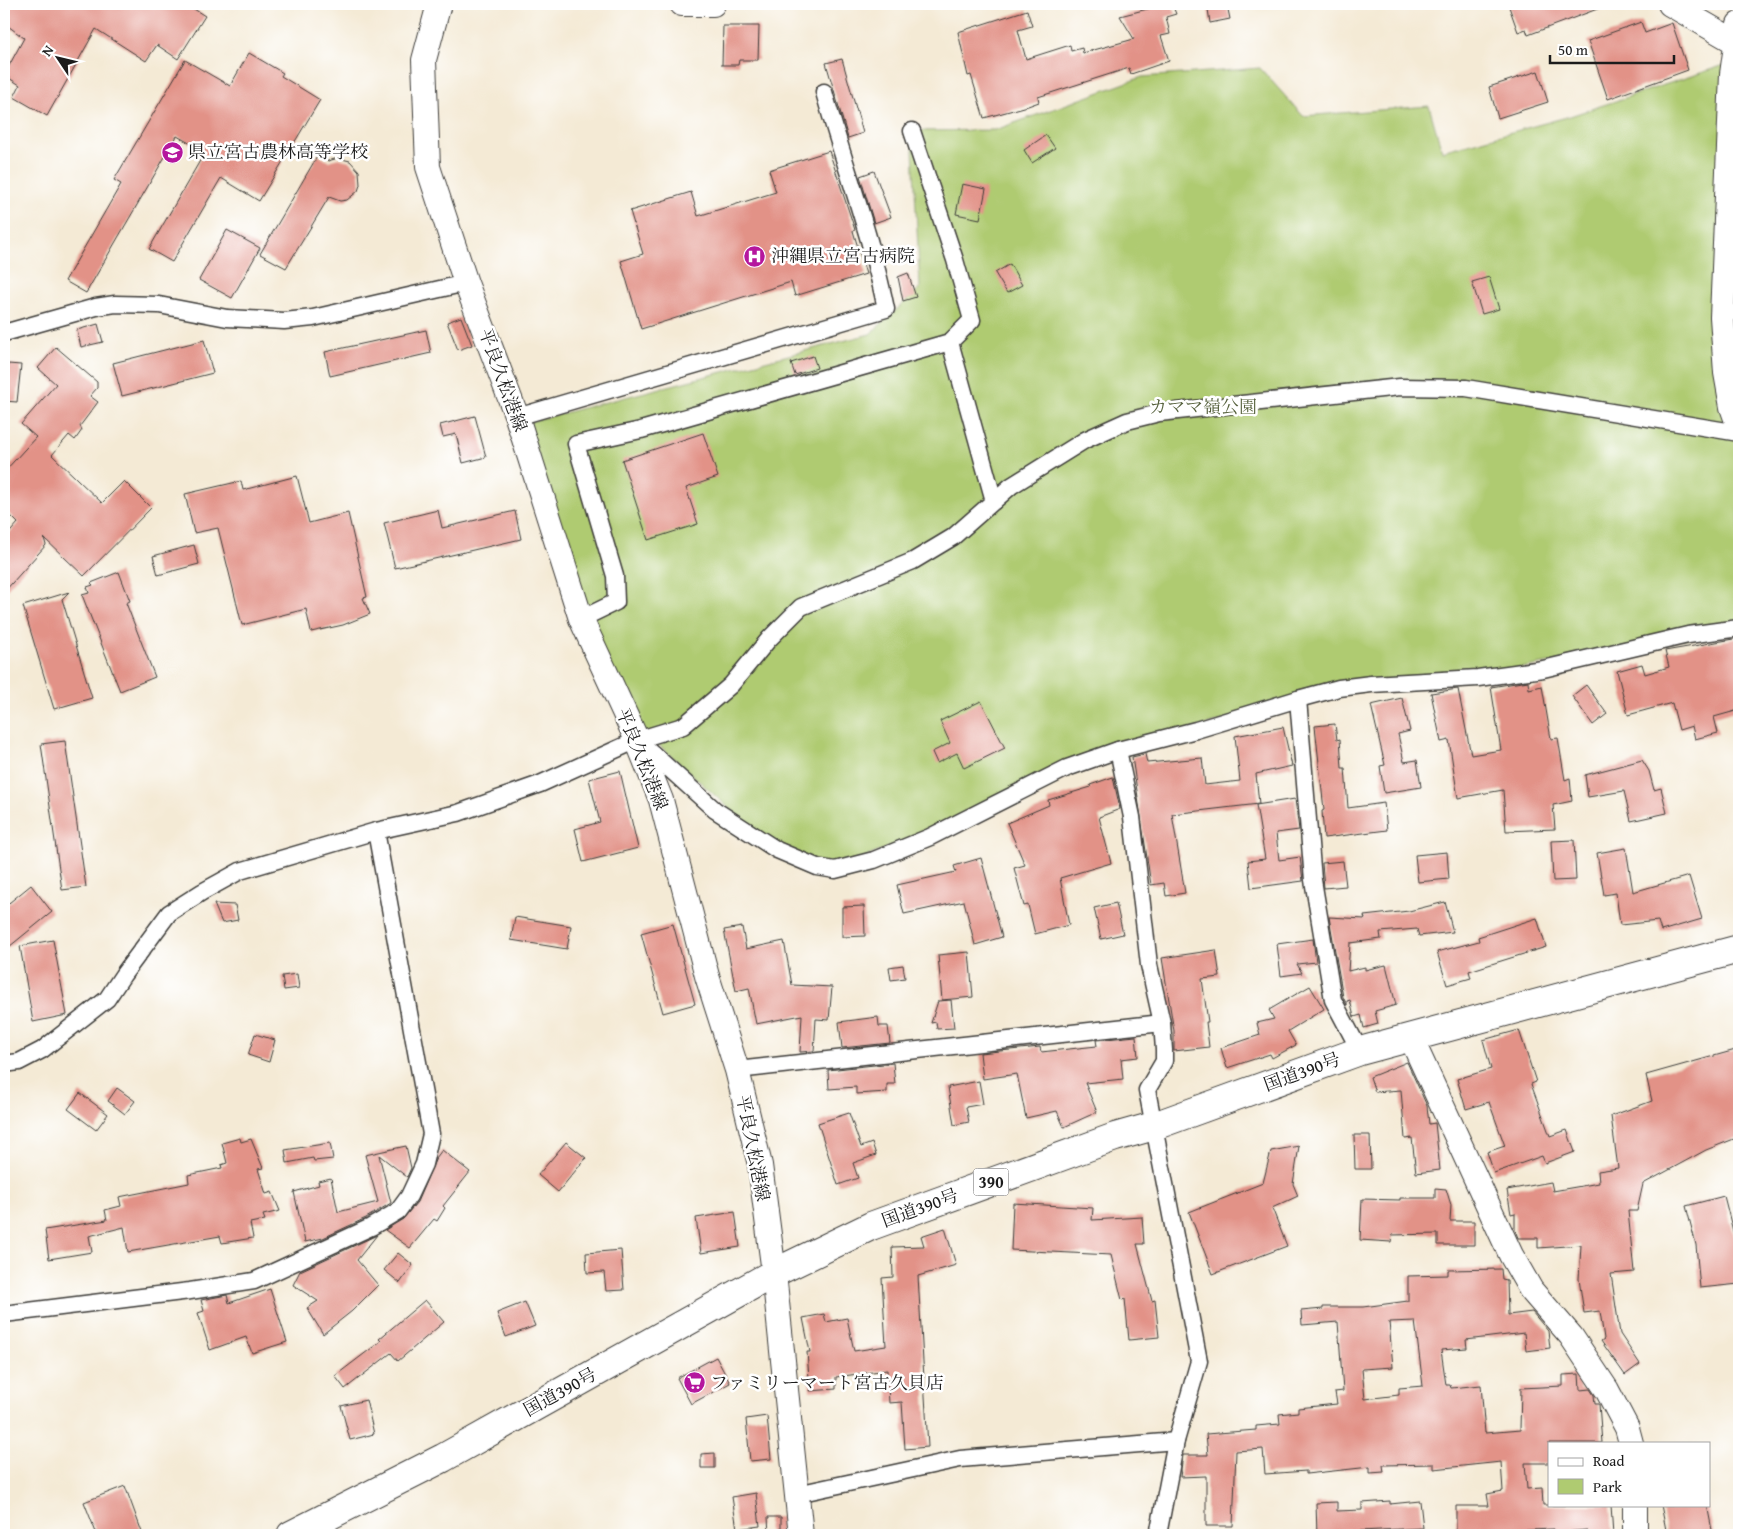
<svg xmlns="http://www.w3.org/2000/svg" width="1743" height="1539" font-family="'Gentium Book Plus','Noto Serif JP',serif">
<rect width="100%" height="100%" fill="#fff"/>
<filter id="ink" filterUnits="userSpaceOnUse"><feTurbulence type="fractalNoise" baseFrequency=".02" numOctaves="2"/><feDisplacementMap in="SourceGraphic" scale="10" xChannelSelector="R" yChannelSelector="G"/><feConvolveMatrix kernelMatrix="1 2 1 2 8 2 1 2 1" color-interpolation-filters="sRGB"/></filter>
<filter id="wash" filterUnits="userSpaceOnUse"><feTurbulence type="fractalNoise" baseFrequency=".0096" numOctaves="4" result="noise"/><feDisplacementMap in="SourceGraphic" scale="20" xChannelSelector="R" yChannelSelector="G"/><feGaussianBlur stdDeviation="1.12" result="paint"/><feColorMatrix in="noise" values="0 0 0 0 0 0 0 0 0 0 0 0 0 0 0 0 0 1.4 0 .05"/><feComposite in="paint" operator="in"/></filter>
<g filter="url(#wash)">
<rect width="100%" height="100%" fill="#f4ead5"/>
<path fill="#afcb71" stroke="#667446" d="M1734 62 1726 207 1739 400V629L1460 679 1298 699 1118 750 835 870 772 847 658 744 641 749 581 619 529 422 870 334 920 288 912 131 995 130 1142 77 1260 68 1303 116 1429 106 1442 151 1567 117Z"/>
<g id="blocks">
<g fill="#e29287" fill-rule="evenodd">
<path d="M4 4H186L205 16 178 59 157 45 146 61 96 29 47 116 14 97 20 85 4 75 24 38 4 23Z"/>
<path d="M1167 4H1172L1176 14 1166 17 1170 34 1161 36 1169 61 1131 74 1129 68 1038 97 1039 102 1028 106 984 118 971 75 968 76 958 32 1027 10 1032 26 1018 30 1026 59 1070 45 1071 51 1082 48 1083 53 1134 39 1120 16Z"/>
<path d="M1508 4H1608V5L1528 35 1526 29 1518 32Z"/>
<path d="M1227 5 1230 19 1210 23 1208 9Z"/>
<path d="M1641 22 1645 33 1672 23 1688 70 1608 99 1588 41Z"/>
<path d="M723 26H759L758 60H739L738 65H722Z"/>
<path d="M249 53 283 73 281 76 320 100 259 201 221 178 172 262 149 249 205 152 177 136 86 293 65 281 121 184 114 180 185 60 230 86Z"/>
<path d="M842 59 863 133 848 138 826 63Z"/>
<path d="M1538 71 1548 102 1498 118 1489 87Z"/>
<path d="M1046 135 1055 148 1032 163 1024 150Z"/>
<path d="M829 151 855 230 853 231 866 274 795 296 791 282 641 329 621 261 643 254 630 211 691 192 698 216 776 192 769 170Z"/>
<path d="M318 155 328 161 338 158 350 161 359 171 360 185 358 191 347 200 340 201 329 197 286 268 260 254Z"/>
<path d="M874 171 891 217 874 223 860 176Z"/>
<path d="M962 184 986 189 980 219 956 214Z"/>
<path d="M227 230 260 248 232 298 199 280Z"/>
<path d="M1010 264 1022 285 1007 293 995 273Z"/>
<path d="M908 273 916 297 903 301 898 277Z"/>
<path d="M1489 277 1499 309 1482 314 1472 282Z"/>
<path d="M461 317 472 345 458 350 447 322Z"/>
<path d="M98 324 103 342 81 347 77 330Z"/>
<path d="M426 330 431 353 330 376 325 352Z"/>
<path d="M204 340 213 373 122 396 113 363Z"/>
<path d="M56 347 97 382V388L90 396 98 402 80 426 82 430 75 440 69 435 52 455 102 503 124 481 151 508 84 576 44 538 46 545 4 592V539L18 523 4 509V472L36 437 21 424 56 384 38 368Z"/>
<path d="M813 356 817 368 795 375 791 363Z"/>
<path d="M8 364 21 365 17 402 4 401Z"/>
<path d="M475 416 486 457 463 463 456 434 443 437 440 425Z"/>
<path d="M703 433 718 477 686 488 698 524 648 540 622 460Z"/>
<path d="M297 476 309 523 348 513 367 597 363 598 370 614 343 625 311 632 306 609 242 625 218 528 194 533 185 494 241 481 243 490Z"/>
<path d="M438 510 442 528 515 511 521 539 395 568 384 523Z"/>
<path d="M194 545 199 564 158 575 153 556Z"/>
<path d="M119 572 130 601 126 603 155 677 120 691 82 595 89 593 87 587 93 585 91 583Z"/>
<path d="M69 592 62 599 92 698 54 709 23 606Z"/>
<path d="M1739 638V710L1714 717 1718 733 1695 739 1692 726 1679 730 1672 703 1628 715 1617 671 1642 664 1645 674 1669 667 1665 651Z"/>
<path d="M1528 681 1529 689 1542 686 1551 739 1558 738 1565 780 1570 778 1572 801 1553 805 1555 829 1506 831 1503 790 1458 798 1449 740 1441 742 1431 693 1458 689 1471 755 1501 750 1491 687Z"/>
<path d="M1586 685 1607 714 1593 725 1572 696Z"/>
<path d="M1402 698 1410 731 1398 734 1404 762 1417 760 1421 787 1384 793 1380 766 1385 765 1371 705Z"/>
<path d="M981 701 1005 748 964 768 957 753 937 763 932 752 950 743 940 721Z"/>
<path d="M1335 724 1337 740 1340 739 1342 768H1345L1348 808 1384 803 1387 830 1324 838 1322 811 1324 810 1315 726Z"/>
<path d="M1283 727 1292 766 1256 774 1259 804 1172 814 1185 893 1166 896 1164 883 1151 885 1132 757 1145 754 1147 763 1202 758 1205 785 1240 781 1235 736Z"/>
<path d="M65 741 86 887 62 890 41 744Z"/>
<path d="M1642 760 1649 771 1654 790 1661 788 1667 813 1631 821 1624 791 1588 797 1585 775Z"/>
<path d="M620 771 638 848 583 862 575 829 600 822 589 779Z"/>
<path d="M1113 777 1120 809 1099 817 1111 863 1060 878 1069 925 1035 934 1028 905 1024 906 1014 868 1025 865 1007 823 1049 805 1048 800 1091 787 1090 785Z"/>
<path d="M1295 799 1299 830 1276 833 1279 860 1300 857 1303 881 1251 888 1248 861 1265 859 1256 805Z"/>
<path d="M1574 840 1576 880 1553 881 1551 841Z"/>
<path d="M1626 848 1633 892 1689 876 1702 919 1661 931 1658 921 1620 925 1616 893 1604 895 1597 853Z"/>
<path d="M1447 852 1449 879 1418 882 1415 855Z"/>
<path d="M981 858 1002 937 975 945 964 901 904 914 897 885 956 872 954 866Z"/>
<path d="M1343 861 1346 886 1324 888 1322 863Z"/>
<path d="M31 885 52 912 4 951V907Z"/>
<path d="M1445 902 1453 932 1419 936 1417 929 1380 932 1381 939 1350 943 1348 971 1365 967V970L1386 965 1396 1005 1375 1011 1378 1024 1364 1028 1361 1015 1354 1017 1350 1000 1347 1001V1005L1343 997 1329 917 1365 919 1364 916 1409 911Z"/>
<path d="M1116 903 1123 934 1101 939 1094 908Z"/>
<path d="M214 904 235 905 238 920 222 923Z"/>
<path d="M864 906 865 936 842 937V907Z"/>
<path d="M515 917 571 926 567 949 511 940Z"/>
<path d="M1537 918 1546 947 1469 971 1471 978 1447 985 1437 952 1479 941 1478 937Z"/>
<path d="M673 924 695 1004 663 1013 641 933Z"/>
<path d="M742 927 746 949 784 941 792 985 832 987 829 1020 816 1019 814 1051 800 1052 802 1015 756 1024 749 988 736 991 724 930Z"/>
<path d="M1313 939 1316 962 1297 964 1302 973 1281 976 1277 944Z"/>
<path d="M53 940 67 1015 33 1022 20 946Z"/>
<path d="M1216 950 1220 977 1202 979 1208 1022H1206L1209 1047 1174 1051V1031L1162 958Z"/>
<path d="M969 952 973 997 942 1000 938 955Z"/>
<path d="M903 965 905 978 891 980 889 967Z"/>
<path d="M297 974 299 988 284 990 282 976Z"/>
<path d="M1310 986 1324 1009 1288 1031 1296 1045 1272 1058 1270 1054 1227 1068 1221 1048 1260 1035 1257 1023 1274 1019 1269 1010Z"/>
<path d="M951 1000 954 1028 937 1029 936 1022 931 1023 938 1001Z"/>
<path d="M878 1017 879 1026H888L890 1043 842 1048 839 1022Z"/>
<path d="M1519 1030 1536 1082 1531 1084 1550 1136 1567 1130 1575 1152 1545 1163 1542 1156 1494 1173 1487 1152 1505 1146 1489 1102 1466 1109 1457 1079 1491 1069 1483 1040Z"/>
<path d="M255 1034 275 1040 269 1062 248 1055Z"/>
<path d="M1136 1036 1138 1057 1121 1059 1123 1079 1085 1083 1097 1112 1064 1127 1057 1111 1026 1118 1017 1074 983 1079 980 1053 1040 1047 1041 1052 1097 1046 1096 1040Z"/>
<path d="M1739 1049V1137L1706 1150 1643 1184 1637 1211H1628L1634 1272 1611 1274 1620 1334 1640 1364 1625 1375 1601 1341 1604 1339 1600 1311 1584 1313 1579 1279 1581 1245 1538 1248V1238H1518L1515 1230V1213L1511 1214 1507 1190 1551 1182 1553 1191 1599 1183 1598 1171 1618 1168 1611 1116 1652 1101 1646 1075Z"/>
<path d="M1407 1062 1427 1106 1429 1124 1435 1123 1440 1170 1416 1173 1412 1138 1405 1139 1401 1090 1375 1092 1370 1077Z"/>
<path d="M893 1063 895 1084H887V1092L856 1094V1087L829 1089 828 1070Z"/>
<path d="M979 1081 983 1104 966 1107 969 1122 954 1125 948 1087Z"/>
<path d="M117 1088 135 1101 125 1114 108 1101Z"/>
<path d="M80 1093 108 1114 96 1130 68 1109Z"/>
<path d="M849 1113 861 1147 872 1143 876 1155 853 1163 858 1178 838 1185 818 1123Z"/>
<path d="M1354 1135H1370L1371 1169H1355Z"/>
<path d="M240 1138 241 1142 251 1139 263 1168 258 1169 266 1194 272 1192 280 1211 263 1215 265 1220 250 1223 253 1238 222 1243 220 1236 128 1252 124 1227 89 1236 92 1252 49 1259 45 1230 107 1220 105 1210 121 1206 119 1197 189 1183 188 1175 222 1168 221 1165 227 1163 222 1143Z"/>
<path d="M566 1142 586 1158 558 1192 538 1175Z"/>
<path d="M330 1143 333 1159 314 1161 313 1158 287 1163 285 1150Z"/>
<path d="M406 1146 411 1168 407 1177 379 1155 391 1203 366 1218 323 1238 305 1242 294 1192 319 1185 318 1181 331 1178 338 1212 378 1202 365 1155Z"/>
<path d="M1299 1146 1293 1184 1298 1196 1272 1208 1287 1246 1213 1274 1189 1212 1263 1183 1271 1151Z"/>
<path d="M442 1150 470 1172 443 1206 445 1208 437 1221 434 1219 410 1248 385 1230 403 1219 417 1202 436 1158Z"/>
<path d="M1435 1188 1446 1189 1451 1205 1450 1221H1474V1245H1438V1234L1392 1235 1391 1242 1360 1240 1362 1199 1400 1200V1198H1435Z"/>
<path d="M1724 1196 1736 1243H1739V1284L1700 1288 1696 1245 1686 1206Z"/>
<path d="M1013 1203 1093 1208 1092 1220 1142 1217 1144 1244H1137L1152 1301 1155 1300 1159 1337 1129 1340 1125 1299 1122 1300 1111 1255 1011 1250Z"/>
<path d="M735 1212 740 1247 701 1253 696 1218Z"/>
<path d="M945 1228 956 1265 918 1276 928 1447 905 1449 902 1402 889 1403 887 1370 836 1377V1389L810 1391 807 1352H810L803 1318 824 1314 826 1322 847 1318 854 1351 886 1346 882 1278 893 1277 892 1247 924 1246 921 1236Z"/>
<path d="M377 1235 357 1260 378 1285 352 1311 323 1334 307 1308 318 1301 293 1285 300 1271Z"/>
<path d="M621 1250 624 1290 606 1291 604 1272 587 1273 586 1253Z"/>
<path d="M398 1253 413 1265 400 1283 384 1270Z"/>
<path d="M1501 1269 1502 1279 1507 1280 1508 1315 1532 1312 1548 1331 1550 1348 1526 1351 1524 1333 1466 1340 1467 1348 1441 1350 1446 1385H1450L1451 1388 1481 1385 1485 1433 1520 1430 1521 1388 1563 1386V1375L1579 1374 1580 1390 1590 1389 1594 1395 1595 1404H1599L1602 1443H1549V1463H1525L1527 1489 1542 1488 1543 1505H1611L1613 1535H1587V1530L1553 1533V1529L1511 1531V1535H1456V1506H1489L1487 1494 1503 1491 1501 1462 1434 1469V1464L1383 1465 1384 1472 1370 1473V1467L1306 1474V1471L1265 1474 1263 1449 1236 1451 1233 1526H1206V1476L1180 1477 1183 1455H1208L1206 1434 1256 1430V1426L1280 1424 1279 1414 1298 1412V1408L1337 1404 1335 1392 1343 1391 1338 1322 1302 1325 1301 1311 1323 1309V1307H1363L1408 1301V1276L1448 1275V1270ZM1415 1321 1423 1386 1399 1388V1395L1365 1399 1362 1369 1393 1367 1389 1322Z"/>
<path d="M270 1289 287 1342 252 1353 246 1337 210 1350 198 1313 204 1311 201 1300 227 1295 229 1303Z"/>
<path d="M425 1300 444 1322 398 1361 391 1353 345 1389 335 1376 381 1341 379 1339Z"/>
<path d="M525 1302 535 1326 506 1337 497 1313Z"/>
<path d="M716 1357 730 1383 691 1404 677 1378Z"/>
<path d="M366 1400 374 1434 350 1440 341 1406Z"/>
<path d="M767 1416 771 1459 750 1461 746 1419Z"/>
<path d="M715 1453V1468H701V1454Z"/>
<path d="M125 1486 143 1535H97L84 1502Z"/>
<path d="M756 1493 760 1526 737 1529 732 1497Z"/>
<path d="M1390 1501V1504L1420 1501 1423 1528 1360 1531V1535H1317L1316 1503 1337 1502V1511L1362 1510V1503Z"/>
<path d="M1661 1505H1707L1713 1535H1667Z"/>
<path d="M768 1517H781V1534L769 1535Z"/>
</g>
</g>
</g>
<g filter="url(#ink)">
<use href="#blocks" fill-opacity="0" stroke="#3c3b38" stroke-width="1"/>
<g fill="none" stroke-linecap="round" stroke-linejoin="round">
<defs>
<g id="street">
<path d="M912 131 955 260 972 320 950 342 994 501"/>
<path d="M4 333 96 307 115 304 159 305 227 318 284 321 313 318 466 283"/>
<path d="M517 417 886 309C871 235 844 164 824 92"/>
<path d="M581 619 616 602 615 576 576 444 641 430 950 342"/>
<path d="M1298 699 1313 880 1333 1000 1360 1051"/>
<path d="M641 743 715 810 777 850 817 867 835 870 874 860 930 837 1067 768 1118 750 1196 730 1298 699 1339 688 1371 684 1478 678 1543 669 1688 635 1739 628"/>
<path d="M1118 750 1132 817 1149 965 1162 1023 1164 1050V1061L1147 1090 1199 1361 1176 1441 1158 1535"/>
<path d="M4 1064 19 1062 42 1050 107 999 123 975 169 913 202 892 240 871 376 831 458 813 540 784 637 740 683 726 731 685 769 639 801 607 913 561 953 537 1011 486 1085 440 1127 421 1159 413 1400 387 1466 388 1739 433"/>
<path d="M737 1070 1162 1023"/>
<path d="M4 1314 190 1291 254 1281 371 1227 398 1211 409 1196 424 1164 431 1134 376 831"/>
<path d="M797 1494 960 1459 1176 1441"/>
</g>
<g id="secondary">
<path d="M439 4 424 60 428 167 466 283 517 417 581 619 637 740 661 800 707 976 737 1070 760 1165 774 1273 801 1535"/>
<path d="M682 4H713"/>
<path d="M1670 4 1739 44"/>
<path d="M1739 24 1732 74 1722 317 1726 373 1732 407 1739 427"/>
<path d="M1411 1038 1511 1255 1531 1290 1571 1336 1607 1390 1627 1428 1631 1443"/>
<path d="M1635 1505V1535"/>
</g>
<path id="highway" d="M291 1535 443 1458 774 1273 871 1226 1115 1137 1154 1126 1360 1051 1739 949"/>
</defs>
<use href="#street" stroke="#3c3b38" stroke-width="19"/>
<use href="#secondary" stroke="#3c3b38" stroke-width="26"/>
<use href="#highway" stroke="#3c3b38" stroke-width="30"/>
<use href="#street" stroke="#fff" stroke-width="16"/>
<use href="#secondary" stroke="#fff" stroke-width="24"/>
<use href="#highway" stroke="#fff" stroke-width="28"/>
</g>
</g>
<defs>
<symbol id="school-disc" viewBox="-11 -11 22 22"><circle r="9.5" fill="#b5179e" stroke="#fff"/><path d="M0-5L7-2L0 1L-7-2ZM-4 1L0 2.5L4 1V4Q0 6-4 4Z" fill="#fff"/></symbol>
<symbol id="hospital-disc" viewBox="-11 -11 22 22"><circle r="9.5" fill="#b5179e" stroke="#fff"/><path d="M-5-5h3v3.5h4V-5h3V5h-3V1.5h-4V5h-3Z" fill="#fff"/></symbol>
<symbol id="supermarket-disc" viewBox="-11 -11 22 22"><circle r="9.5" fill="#b5179e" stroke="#fff"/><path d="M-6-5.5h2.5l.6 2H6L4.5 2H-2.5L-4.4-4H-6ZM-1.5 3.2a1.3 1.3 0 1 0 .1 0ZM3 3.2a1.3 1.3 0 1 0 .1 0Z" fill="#fff"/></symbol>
</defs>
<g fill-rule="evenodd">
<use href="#school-disc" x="160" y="140" width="25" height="25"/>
<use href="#hospital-disc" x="742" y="244" width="25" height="25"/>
<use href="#supermarket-disc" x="682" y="1370" width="25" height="25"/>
</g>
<g text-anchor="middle" stroke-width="5" stroke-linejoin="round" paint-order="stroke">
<rect fill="#fff" stroke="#606060" stroke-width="1" x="973.5" y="1168.5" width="35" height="27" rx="4"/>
<g font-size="16" font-weight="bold" fill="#1c1c1c">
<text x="991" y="1188">390</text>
</g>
<g font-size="18" fill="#1c1c1c" stroke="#fff" text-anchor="start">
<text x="188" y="158">県立宮古農林高等学校</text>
<text x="771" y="262">沖縄県立宮古病院</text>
<text x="710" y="1389">ファミリーマート宮古久貝店</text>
</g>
<g font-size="18" fill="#1c1c1c" stroke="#fff">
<text transform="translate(503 380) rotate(70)" y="6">平良久松港線</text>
<text transform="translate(642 759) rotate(68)" y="6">平良久松港線</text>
<text transform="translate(1302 1072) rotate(-20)" y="6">国道390号</text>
<text transform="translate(753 1148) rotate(79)" y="6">平良久松港線</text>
<text transform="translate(920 1208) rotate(-20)" y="6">国道390号</text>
<text transform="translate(560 1392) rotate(-29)" y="6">国道390号</text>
</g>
<g font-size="18" fill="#57623e" stroke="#fff">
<text x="1203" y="413">カママ嶺公園</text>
</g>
</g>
<rect width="1743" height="1539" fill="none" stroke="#fff" stroke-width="20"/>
<rect x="1548" y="1442" width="162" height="65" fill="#ffffff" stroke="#a4a4a4"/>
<rect x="1558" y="1458" width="25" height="8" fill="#ffffff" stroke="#a4a4a4"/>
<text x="1593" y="1466" font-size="15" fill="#1c1c1c">Road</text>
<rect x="1558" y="1479" width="25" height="15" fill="#afcb71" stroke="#a4a4a4"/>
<text x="1593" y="1492" font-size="15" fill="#1c1c1c">Park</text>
<g transform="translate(58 58) rotate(305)" stroke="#ffffff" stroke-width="4" paint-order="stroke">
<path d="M0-4L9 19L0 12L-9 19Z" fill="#1c1c1c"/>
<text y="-8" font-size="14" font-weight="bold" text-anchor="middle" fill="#1c1c1c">N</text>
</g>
<path d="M1550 55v8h124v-8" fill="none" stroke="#1c1c1c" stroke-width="2.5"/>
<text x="1558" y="55" font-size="15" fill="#1c1c1c" stroke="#ffffff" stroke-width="4" paint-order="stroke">50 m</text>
</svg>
